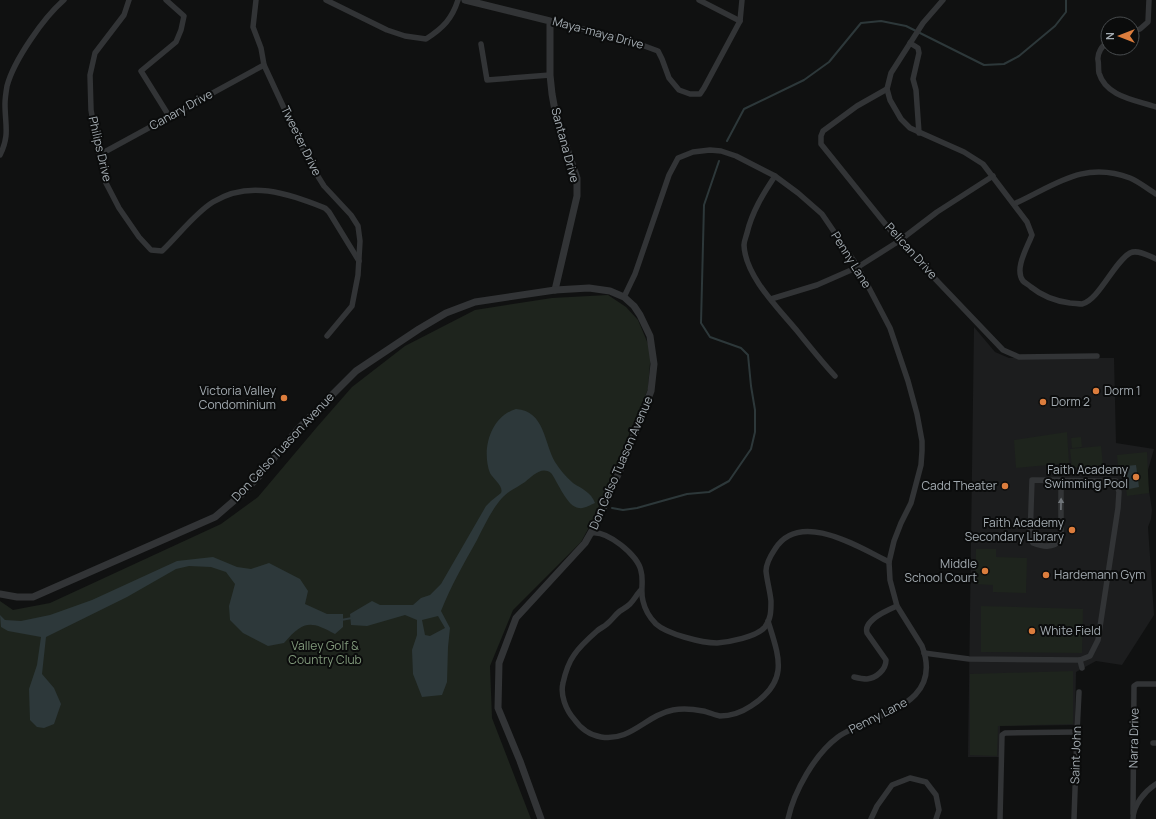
<svg xmlns="http://www.w3.org/2000/svg" width="1156" height="819" font-family="Manrope,sans-serif">
<rect width="100%" height="100%" fill="#101111"/>
<path fill="#1c1d1e" d="M974 327 995 352 1009 358H1114L1116 443 1154 449 1148 470V484L1152 510 1151 519 1148 527 1154 615 1122 665 1096 661 1076 672 1075 725 1000 726V757H968Z"/>
<g fill="#1e241d">
<path d="M608 295 626 307 638 320 651 351 648 389 594 518 581 542 513 610 490 666 492 718 531 819H0V601L13 610 50 603 221 524 258 497 317 427 352 387 405 346 475 310 552 298Z"/>
<path d="M1067 432 1069 463 1016 468 1014 440Z"/>
<path d="M1081 437 1082 447 1072 448 1071 438Z"/>
<path d="M1101 446 1103 465 1072 468 1070 449Z"/>
<path d="M1147 452 1149 493 1127 496 1123 466 1118 467 1117 455Z"/>
<path d="M976 549H996V557L1027 558 1026 593 993 592V585L975 584Z"/>
<path d="M981 606 1083 609 1082 653 981 652Z"/>
<path d="M1073 671V724L998 726 997 756 970 755V674Z"/>
</g>
<g fill="#2d383a" fill-rule="evenodd">
<path d="M516 409C545 411 544 443 555 462 560 470 566 477 573 483 582 489 591 492 595 503 590 505 584 509 579 508 567 507 558 482 551 473 541 466 533 476 525 482 518 487 508 491 502 498 492 509 484 526 477 540 464 563 451 586 441 611L450 628 448 647 447 682 442 695 422 697 413 674 412 650 417 635V620L405 615 367 626 351 625 350 614 372 601 380 605H413L421 598 430 595 441 584 486 506 491 501 501 493C504 486 493 479 490 473 481 449 491 416 516 409ZM438 616 445 628 430 636 425 635 422 620Z"/>
<path d="M1136 465 1139 487 1129 489 1126 466Z"/>
<path d="M213 557 237 567 251 569 269 563 300 579 308 591 305 604 327 614H343V627L335 634C310 620 303 621 284 643L268 646 243 633 230 620 229 606 235 584 226 572 211 567 189 566 176 569 127 597 46 637 42 674 54 688 61 704 54 724 44 728 37 727 30 720 29 689 37 665 41 637 8 631 1 627 0 615 5 620 21 621 50 615 92 600 177 561Z"/>
</g>
<g fill="none" stroke-linecap="round" stroke-linejoin="round">
<g stroke="#2d383a" stroke-width="2">
<path d="M727 141 744 109 804 80 829 62 861 23 881 21 906 26 984 65 1004 64 1019 56 1055 26 1066 12V0"/>
<path d="M612 508 623 510 637 508 687 494 709 492 729 481 751 449 755 432V410L751 386 748 355 741 348 710 337 701 323 704 205 719 161"/>
<path d="M341 620 352 618"/>
</g>
<g stroke="#323436" stroke-width="5.5">
<path d="M129 0 124 15 95 53 90 75 91 110 99 155 106 183 119 208 139 237 151 250 162 251C178 236 195 213 213 202 250 179 288 194 325 208L329 212 359 261"/>
<path d="M166 0 184 16 181 30 176 42 141 71 169 116"/>
<path d="M256 0 253 27 261 48 264 65 309 162 324 186 351 215 358 226 360 241 358 275 352 306 327 336"/>
<path d="M326 0 387 30 405 36 426 39C443 28 452 19 458 0"/>
<path d="M699 0 740 21"/>
<path d="M943 0 923 23 891 73 887 89 890 100 901 119 910 128 964 152 983 164 1027 222 1032 235C1027 248 1014 269 1023 281 1025 283 1029 285 1031 287 1042 296 1055 301 1070 303 1073 303 1079 304 1082 304 1099 300 1114 262 1130 253 1138 249 1149 256 1156 259"/>
<path d="M550 21 631 41 658 51 662 59 669 78 679 90 690 94H700L704 88 740 21 742 0"/>
<path d="M1132 32 1140 29 1148 22 1149 0"/>
<path d="M1108 42C1102 45 1097 54 1098 60 1099 64 1098 69 1099 73 1106 97 1136 100 1156 107"/>
<path d="M910 43 918 48 919 53 913 79 916 90 919 133"/>
<path d="M481 44 487 80 550 75"/>
<path d="M887 89 857 106 823 131 821 136V144L899 241 1003 350 1019 357 1097 356"/>
<path d="M0 155C10 135 5 125 5 104 5 99 6 92 7 86 14 60 44 17 64 0"/>
<path d="M99 155 264 65"/>
<path d="M775 176C763 194 752 212 747 233 746 237 744 241 744 245 745 276 779 309 798 332 810 347 822 362 835 376"/>
<path d="M1014 204C1054 186 1083 160 1130 178 1140 182 1147 189 1156 194"/>
<path d="M624 297 635 274 669 175 678 158 693 152 710 150 721 151 736 156 775 176 798 193 822 214 858 267 890 328 908 381 917 414 922 441V451L921 465 911 503 901 523 894 541 889 562 890 580 897 606 922 646C945 707 873 713 838 737 815 754 794 791 788 819"/>
<path d="M771 299 817 285 858 267 899 241 937 212 993 176"/>
<path d="M591 533C607 530 638 555 641 571 644 581 640 591 643 601 645 610 650 618 656 624 667 634 702 643 717 643 729 642 757 637 765 627 771 619 771 611 771 601 770 591 767 581 766 571 766 563 771 555 775 549 800 509 860 548 889 562"/>
<path d="M641 590C637 594 634 600 630 604 627 607 623 609 620 611 615 615 612 620 607 624 604 627 600 628 597 631 589 638 580 646 574 655 569 662 565 674 563 683 560 695 566 710 574 719 581 729 589 735 601 737 631 742 646 715 673 710 683 708 693 709 703 711 708 712 715 715 720 716 732 716 742 712 751 706 790 681 779 657 768 621"/>
<path d="M924 653 969 659 1080 660 1090 656 1098 640 1118 508 1119 492 1116 481C1088 481 1061 480 1034 480H1032L1030 538 1033 543C1043 547 1054 549 1061 539V480"/>
<path d="M1080 660 1082 668"/>
<path d="M854 677C858 678 863 679 867 679 876 678 886 670 886 660L867 633C863 620 888 610 897 606"/>
<path d="M1153 743H1156"/>
<path d="M1133 813 1134 686 1137 684H1156"/>
<path d="M871 819 877 806 892 785 910 778 926 782 936 795 939 810 936 819"/>
<path d="M1000 819 1002 735 1005 733 1077 732"/>
<path d="M1074 819 1077 732 1079 692"/>
<path d="M1133 819C1133 805 1145 791 1156 784"/>
</g>
<g stroke="#323436" stroke-width="7">
<path d="M465 0 550 21V75L552 94 556 116 577 178V196L555 290"/>
<path d="M0 594 17 597H33L215 517 243 493 260 475 298 429 356 371 419 329 446 313 475 302 555 290 589 288 610 291 624 297 634 306 640 315 650 336 654 364 651 391 624 461 597 522 585 543 516 618 499 663 498 708 520 761 541 819"/>
</g>
</g>
<defs><path id="oneway-solid" d="M-6-.8H1V-3.2L6.5 0L1 3.2V.8H-6Z"/></defs>
<use fill="#70757a" href="#oneway-solid" transform="translate(1061 504) rotate(-89)"/>
<g fill="#dc7d3d" stroke="#0b0c0c" stroke-width="1.5">
<circle cx="1096" cy="391" r="4"/>
<circle cx="284" cy="398" r="4"/>
<circle cx="1043" cy="402" r="4"/>
<circle cx="1136" cy="477" r="4"/>
<circle cx="1005" cy="486" r="4"/>
<circle cx="1072" cy="530" r="4"/>
<circle cx="985" cy="571" r="4"/>
<circle cx="1046" cy="575" r="4"/>
<circle cx="1032" cy="631" r="4"/>
</g>
<g text-anchor="middle" stroke-width="4" stroke-linejoin="round" paint-order="stroke">
<g font-size="12" fill="#a3abb1" stroke="#0b0c0c">
<text transform="translate(598 33) rotate(15)" y="4">Maya-maya Drive</text>
<text transform="translate(181 110) rotate(-29)" y="4">Canary Drive</text>
<text transform="translate(301 141) rotate(64)" y="4">Tweeter Drive</text>
<text transform="translate(565 145) rotate(75)" y="4">Santana Drive</text>
<text transform="translate(100 149) rotate(77)" y="4">Philips Drive</text>
<text transform="translate(911 251) rotate(48)" y="4">Pelican Drive</text>
<text transform="translate(851 260) rotate(58)" y="4">Penny Lane</text>
<text transform="translate(283 447) rotate(-47)" y="4">Don Celso Tuason Avenue</text>
<text transform="translate(621 463) rotate(-67)" y="4">Don Celso Tuason Avenue</text>
<text transform="translate(878 716) rotate(-27)" y="4">Penny Lane</text>
<text transform="translate(1134 738) rotate(-89)" y="4">Narra Drive</text>
<text transform="translate(1076 755) rotate(-88)" y="4">Saint John</text>
</g>
<g font-size="12" fill="#a3abb1" stroke="#0b0c0c" text-anchor="end">
<text x="276" y="395">Victoria Valley<tspan x="276" dy="14">Condominium</tspan></text>
<text x="1104" y="395" text-anchor="start">Dorm 1</text>
<text x="1051" y="406" text-anchor="start">Dorm 2</text>
<text x="1128" y="474">Faith Academy<tspan x="1128" dy="14">Swimming Pool</tspan></text>
<text x="997" y="490">Cadd Theater</text>
<text x="1064" y="527">Faith Academy<tspan x="1064" dy="14">Secondary Library</tspan></text>
<text x="977" y="568">Middle<tspan x="977" dy="14">School Court</tspan></text>
<text x="1054" y="579" text-anchor="start">Hardemann Gym</text>
<text x="1040" y="635" text-anchor="start">White Field</text>
</g>
<g font-size="12" fill="#829a7c" stroke="#0b0c0c">
<text x="325" y="650">Valley Golf &amp;<tspan x="325" dy="14">Country Club</tspan></text>
</g>
</g>
<g transform="translate(1120 36) rotate(270)"><circle r="19" fill="#0b0c0c" stroke="#484c4e"/>
<path d="M0-3L7 15L0 10L-7 15Z" fill="#dc7d3d"/>
<text y="-6" font-size="11" font-weight="bold" text-anchor="middle" fill="#a3abb1">N</text>
</g>
</svg>
